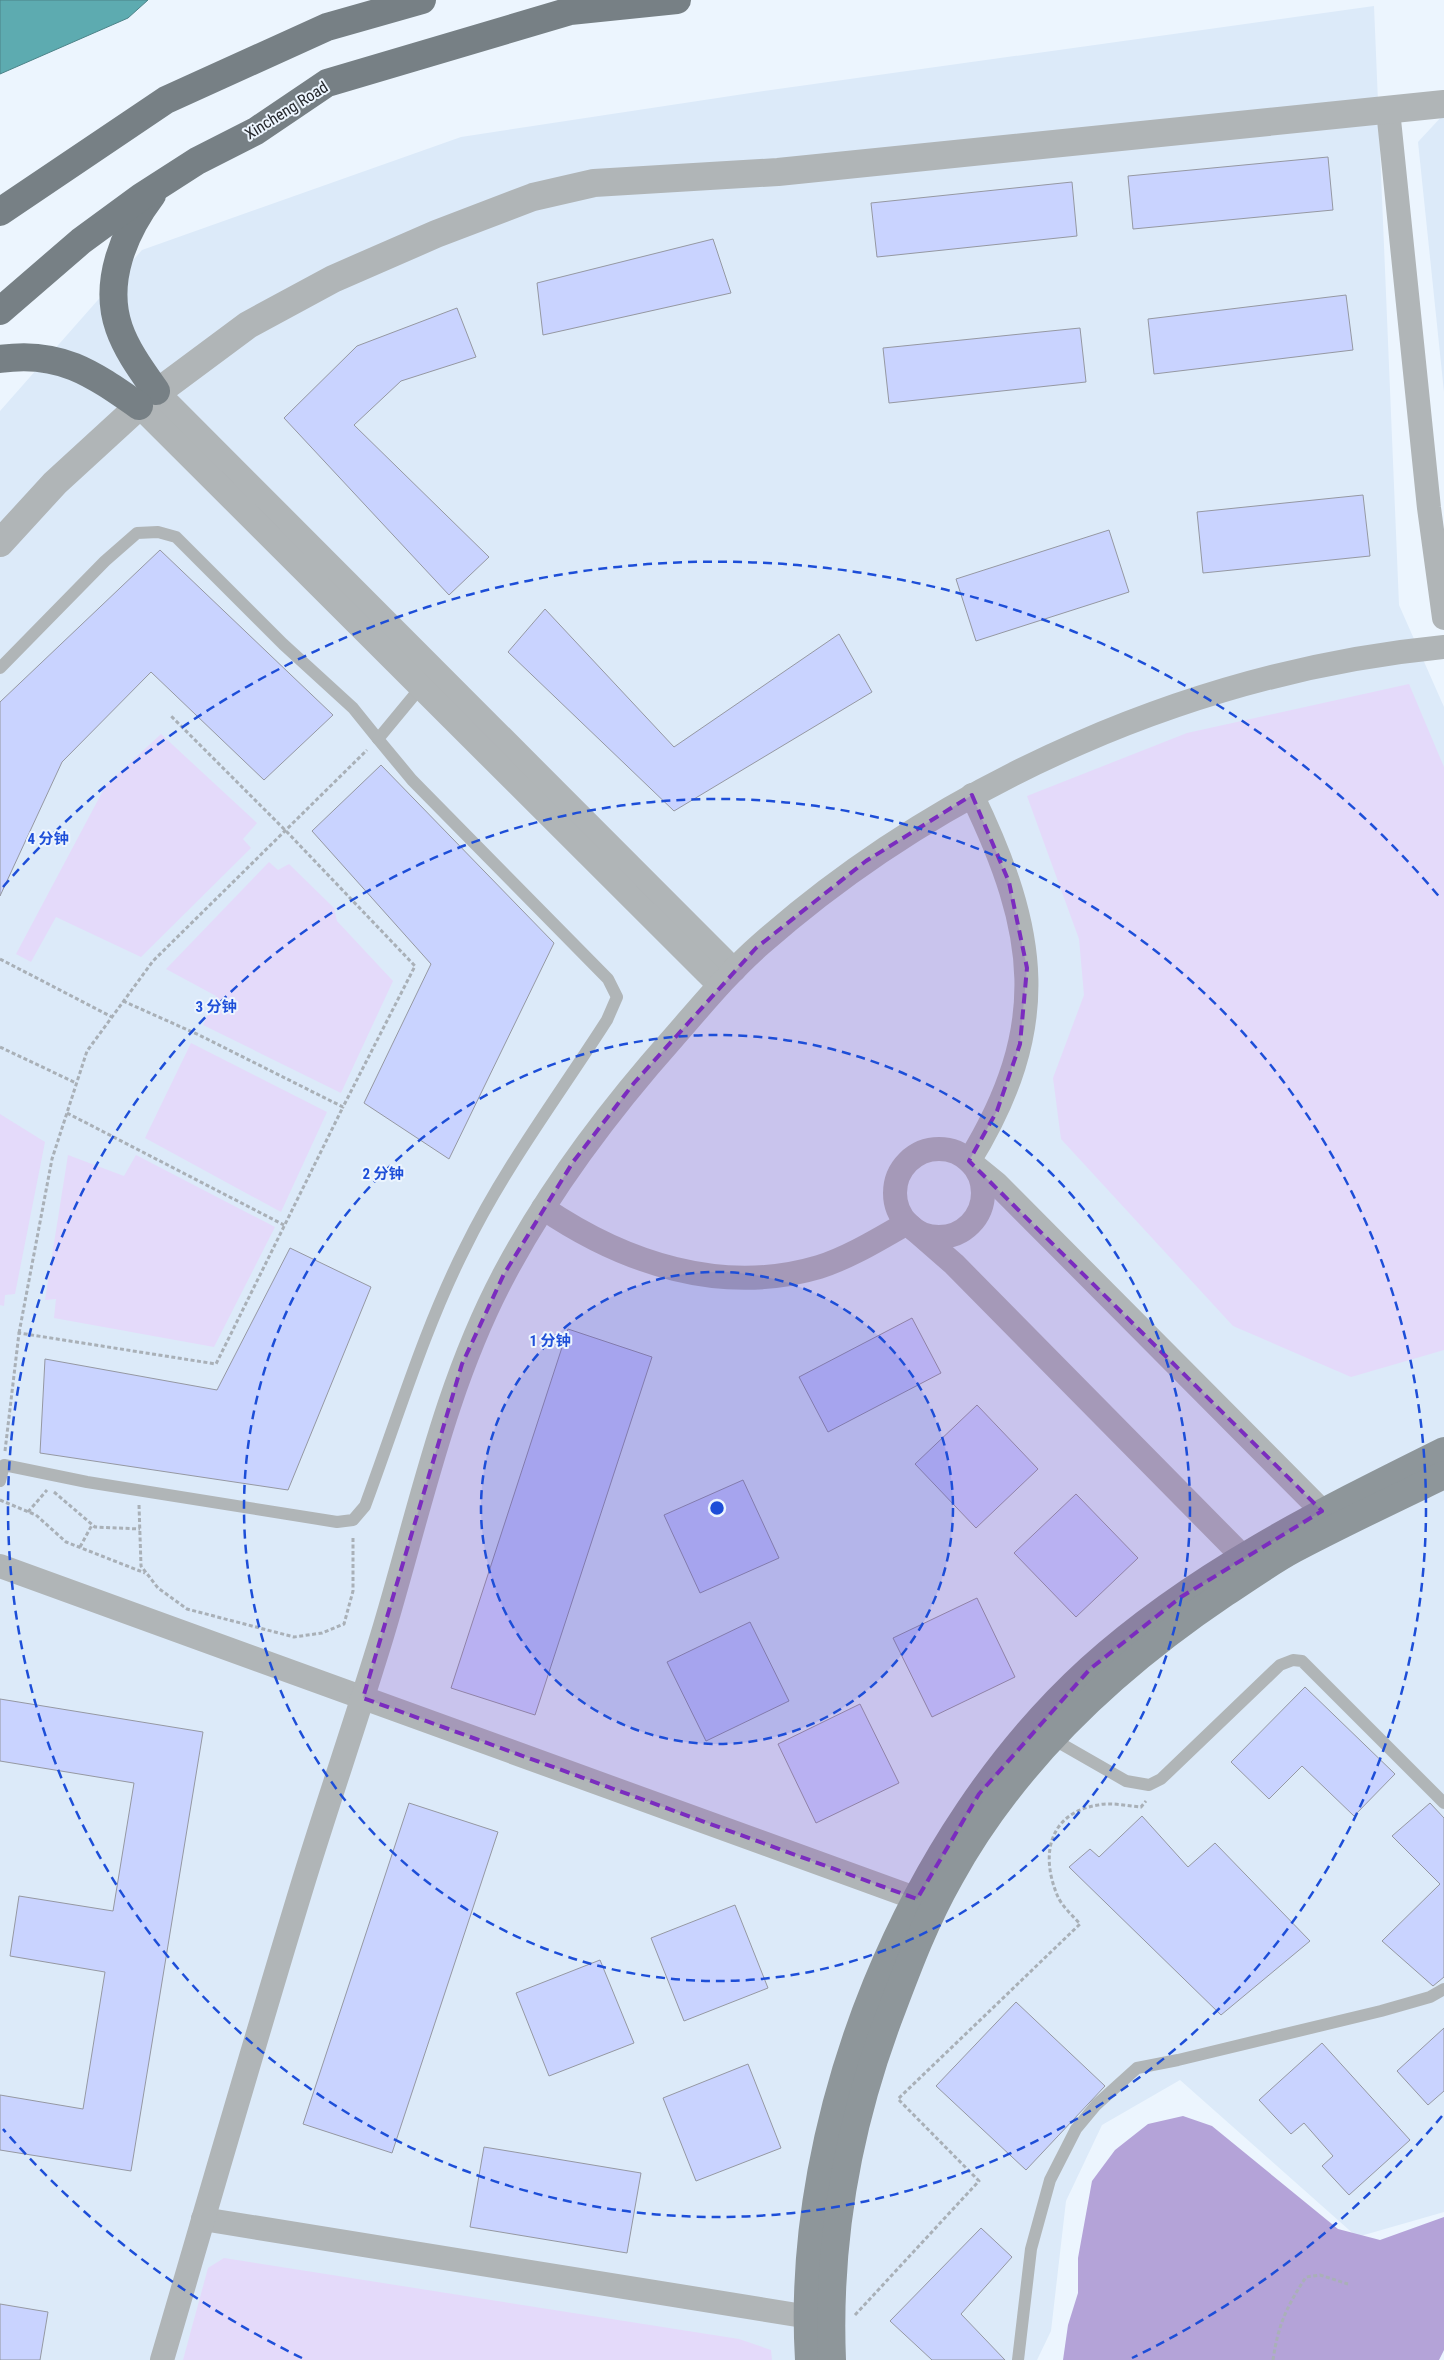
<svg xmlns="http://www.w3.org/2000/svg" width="1444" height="2360" font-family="'Roboto Condensed','Noto Sans SC',sans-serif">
<rect width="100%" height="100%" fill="#ecf5fe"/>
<g fill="#dceaf9">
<path d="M1374 6 1399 605 1444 707V2212L1357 2237 1180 2080 1102 2125 1066 2201 1051 2331 1037 2360H0V411L142 250 461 137 757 92Z"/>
<path d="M1444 114V392L1418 142Z"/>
</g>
<g fill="#e4dafa">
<path d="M1409 684 1444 767V1350L1351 1377 1233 1326 1061 1139 1053 1078 1084 995 1079 939 1027 796 1187 733Z"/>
<path d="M161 734 257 823 243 839 251 848 141 957 56 917 31 962 16 954 106 785Z"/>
<path d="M269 862 278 870 289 864 334 908 337 921 393 981 341 1093 203 1025 216 996 166 969Z"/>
<path d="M191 1043 327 1112 281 1212 145 1138Z"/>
<path d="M0 1114 45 1142 15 1294 5 1295 4 1306 0 1305Z"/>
<path d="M68 1155 124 1176 136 1155 275 1227 214 1347 54 1318 56 1299 45 1300Z"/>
<path d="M224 2258 739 2339 771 2350 772 2360H183L208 2268Z"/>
</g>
<path fill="#b4a3d8" d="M1183 2116 1212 2126 1338 2229 1380 2240 1444 2217V2350L1439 2360H1063L1068 2325 1078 2293V2258L1092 2181 1115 2150 1148 2124Z"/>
<path fill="#5dabb0" stroke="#4c8388" d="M0 0H148L128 18 0 74Z"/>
<g fill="#c9d3ff" stroke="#9598a2">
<path d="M1328 157 1333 210 1133 229 1128 176Z"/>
<path d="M1072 182 1077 236 877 257 871 203Z"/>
<path d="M713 239 731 293 543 335 537 283Z"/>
<path d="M1346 295 1353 350 1154 374 1148 319Z"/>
<path d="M457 308 476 357 401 381 354 425 489 557 449 595 284 418 357 346Z"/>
<path d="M1080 328 1086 382 889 403 883 348Z"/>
<path d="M1363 495 1370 556 1203 573 1197 512Z"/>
<path d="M1109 530 1129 592 976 641 956 579Z"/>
<path d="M160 550 333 715 264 780 151 672 62 762 0 896V702Z"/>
<path d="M545 609 674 747 839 634 872 692 674 811 508 652Z"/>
<path d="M381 765 554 943 449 1159 364 1103 431 964 312 831Z"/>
<path d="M290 1248 371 1287 288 1490 40 1453 45 1359 217 1390Z"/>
<path d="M912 1318 941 1373 828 1432 799 1377Z"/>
<path d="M568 1329 652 1357 535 1715 451 1688Z"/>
<path d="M977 1405 1038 1469 976 1528 915 1464Z"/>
<path d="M743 1480 779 1558 700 1593 664 1515Z"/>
<path d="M1076 1494 1138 1558 1076 1617 1014 1553Z"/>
<path d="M977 1598 1015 1677 932 1717 893 1638Z"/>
<path d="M750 1622 789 1701 706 1741 667 1662Z"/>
<path d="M1305 1687 1395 1774 1354 1816 1302 1766 1269 1799 1231 1762Z"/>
<path d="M0 1699 203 1732 131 2171 0 2150V2095L83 2109 105 1972 10 1956 19 1896 113 1911 134 1783 0 1761Z"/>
<path d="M860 1704 899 1783 816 1823 778 1744Z"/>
<path d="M409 1803 498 1832 392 2153 303 2124Z"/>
<path d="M1430 1803 1444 1818V1977L1433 1986 1382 1941 1440 1884 1392 1836Z"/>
<path d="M1142 1816 1188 1867 1215 1843 1310 1941 1221 2015 1069 1867 1090 1849 1099 1857Z"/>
<path d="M735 1905 768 1988 684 2021 651 1938Z"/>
<path d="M600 1960 634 2043 549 2076 516 1993Z"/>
<path d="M1016 2002 1105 2086 1026 2170 936 2086Z"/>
<path d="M1444 2028V2091L1428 2105 1397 2071Z"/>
<path d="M1322 2043 1410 2140 1349 2195 1322 2166 1333 2156 1304 2123 1291 2134 1259 2100Z"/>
<path d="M748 2064 781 2148 696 2181 663 2098Z"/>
<path d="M484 2147 641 2173 627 2253 470 2227Z"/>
<path d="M981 2228 1012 2257 961 2314 1005 2360H932L890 2321Z"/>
<path d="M0 2304 48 2312 40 2360H0Z"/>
</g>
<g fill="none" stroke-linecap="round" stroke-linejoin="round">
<g stroke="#a9b0b7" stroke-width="3" stroke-dasharray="4 2.5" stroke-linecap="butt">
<path d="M0 959 112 1017"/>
<path d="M123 1001 199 1035 343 1107 415 966 287 832 171 716"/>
<path d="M0 1047 76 1083"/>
<path d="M67 1113 284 1225"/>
<path d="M19 1333 52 1159 87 1051 153 961 367 750"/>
<path d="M5 1451 19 1333 216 1364 343 1107"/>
<path d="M54 1492 95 1527 140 1529"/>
<path d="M0 1500 36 1515 66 1542 145 1573"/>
<path d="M139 1505 141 1566 158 1588 187 1609 294 1637 322 1633 344 1624 353 1591V1536"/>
<path d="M28 1512 47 1490"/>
<path d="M80 1547 92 1525"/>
<path d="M855 2315 979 2181 898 2099 1080 1924C1073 1916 1062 1906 1058 1897 1040 1856 1048 1813 1098 1805 1111 1802 1128 1806 1141 1807L1146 1801"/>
<path d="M1273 2360C1278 2325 1287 2306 1306 2277L1320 2275 1348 2284"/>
</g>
<g stroke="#b0b5b7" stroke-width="12">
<path d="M0 668 105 561 137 533 158 532 176 537 283 644 353 708 378 739"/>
<path d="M0 1481 4 1465 87 1482 337 1522 353 1520 365 1506C397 1420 424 1329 465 1248 504 1168 559 1095 607 1020L617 997 608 979 412 780 378 739 421 687"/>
<path d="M1051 1738 1126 1781 1149 1785 1161 1779 1280 1665 1293 1660 1302 1661 1444 1803"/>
<path d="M1018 2360 1031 2249 1050 2180 1076 2129 1096 2105 1137 2068 1178 2060 1381 2011 1430 1997 1444 1989"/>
</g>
<g stroke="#b0b5b7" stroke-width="24">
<path d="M1388 110 1429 508 1444 618"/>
<path d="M156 391 734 970"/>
<path d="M139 406 719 985"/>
<path d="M972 795C1038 932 1052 1026 969 1161L996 1183 1335 1524"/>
<circle cx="939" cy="1193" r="44"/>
<path d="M543 1208C624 1263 722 1296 819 1267 850 1257 879 1239 907 1223L954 1264 1256 1570"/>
<path d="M0 1566 934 1905"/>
<path d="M203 2219 828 2320"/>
<path d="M162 2360C209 2200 255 2040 304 1880 329 1799 357 1718 382 1636 419 1514 444 1387 505 1273 551 1187 609 1110 674 1037 702 1005 729 972 761 944 947 780 1197 671 1444 647"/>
</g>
<path stroke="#b0b5b7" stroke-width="28" d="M0 543 55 483 139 406 248 325 333 279 436 234 533 197 594 183 778 172 1444 104"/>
<g stroke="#8e969a" stroke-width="28">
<path d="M809 2360C794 2117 910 1833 1090 1669 1194 1575 1319 1513 1444 1451"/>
<path d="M832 2360C827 2238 848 2123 892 2009 909 1964 926 1919 950 1877 1015 1759 1115 1667 1225 1593 1248 1578 1270 1562 1294 1549 1343 1523 1394 1499 1444 1475"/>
</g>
<g stroke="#778085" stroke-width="28">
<path d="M152 195C124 232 103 282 119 328 127 351 142 371 156 391"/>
<path d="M0 212 166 100 327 27 422 0"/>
<path d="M0 311 81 241 141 197 197 161 256 131 327 83 570 11 677 0"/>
<path d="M0 359C59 350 92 373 139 406"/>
</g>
</g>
<path fill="#7b2cbf" fill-opacity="0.2" stroke="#7b2cbf" stroke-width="4" stroke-dasharray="10 6" stroke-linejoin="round" d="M972 795 1009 882 1027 968 1020 1044 997 1111 969 1161 1322 1511 1181 1597 1090 1669 979 1794 917 1899 363 1698 462 1364 504 1274 573 1162 634 1083 756 948 866 861Z"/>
<circle cx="717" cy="1508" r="236" fill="#1d4ed8" fill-opacity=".12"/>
<g fill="none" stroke="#1d4ed8" stroke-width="2.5" stroke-dasharray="9 6">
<circle cx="717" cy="1508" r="236"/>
<circle cx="717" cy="1508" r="473"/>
<circle cx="717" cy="1508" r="709"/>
<path d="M1442 2116A946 946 0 0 1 1132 2358M302 2358A946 946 0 0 1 3 2129M3 887A946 946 0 0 1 1442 900"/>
</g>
<g text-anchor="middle" stroke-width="4" stroke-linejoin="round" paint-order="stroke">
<g font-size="16" fill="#24272b" stroke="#ecf5fe">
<text transform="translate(286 110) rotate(-32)" y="6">Xincheng Road</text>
</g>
</g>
<circle cx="717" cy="1508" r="8" fill="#1d4ed8" stroke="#ecf5fe" stroke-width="2.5"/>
<g font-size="15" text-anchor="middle" font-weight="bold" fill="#1d4ed8" stroke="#ecf5fe" stroke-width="4" stroke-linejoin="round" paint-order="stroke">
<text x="48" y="844">4 分钟</text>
<text x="216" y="1012">3 分钟</text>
<text x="383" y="1179">2 分钟</text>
<text x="550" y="1346">1 分钟</text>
</g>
</svg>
